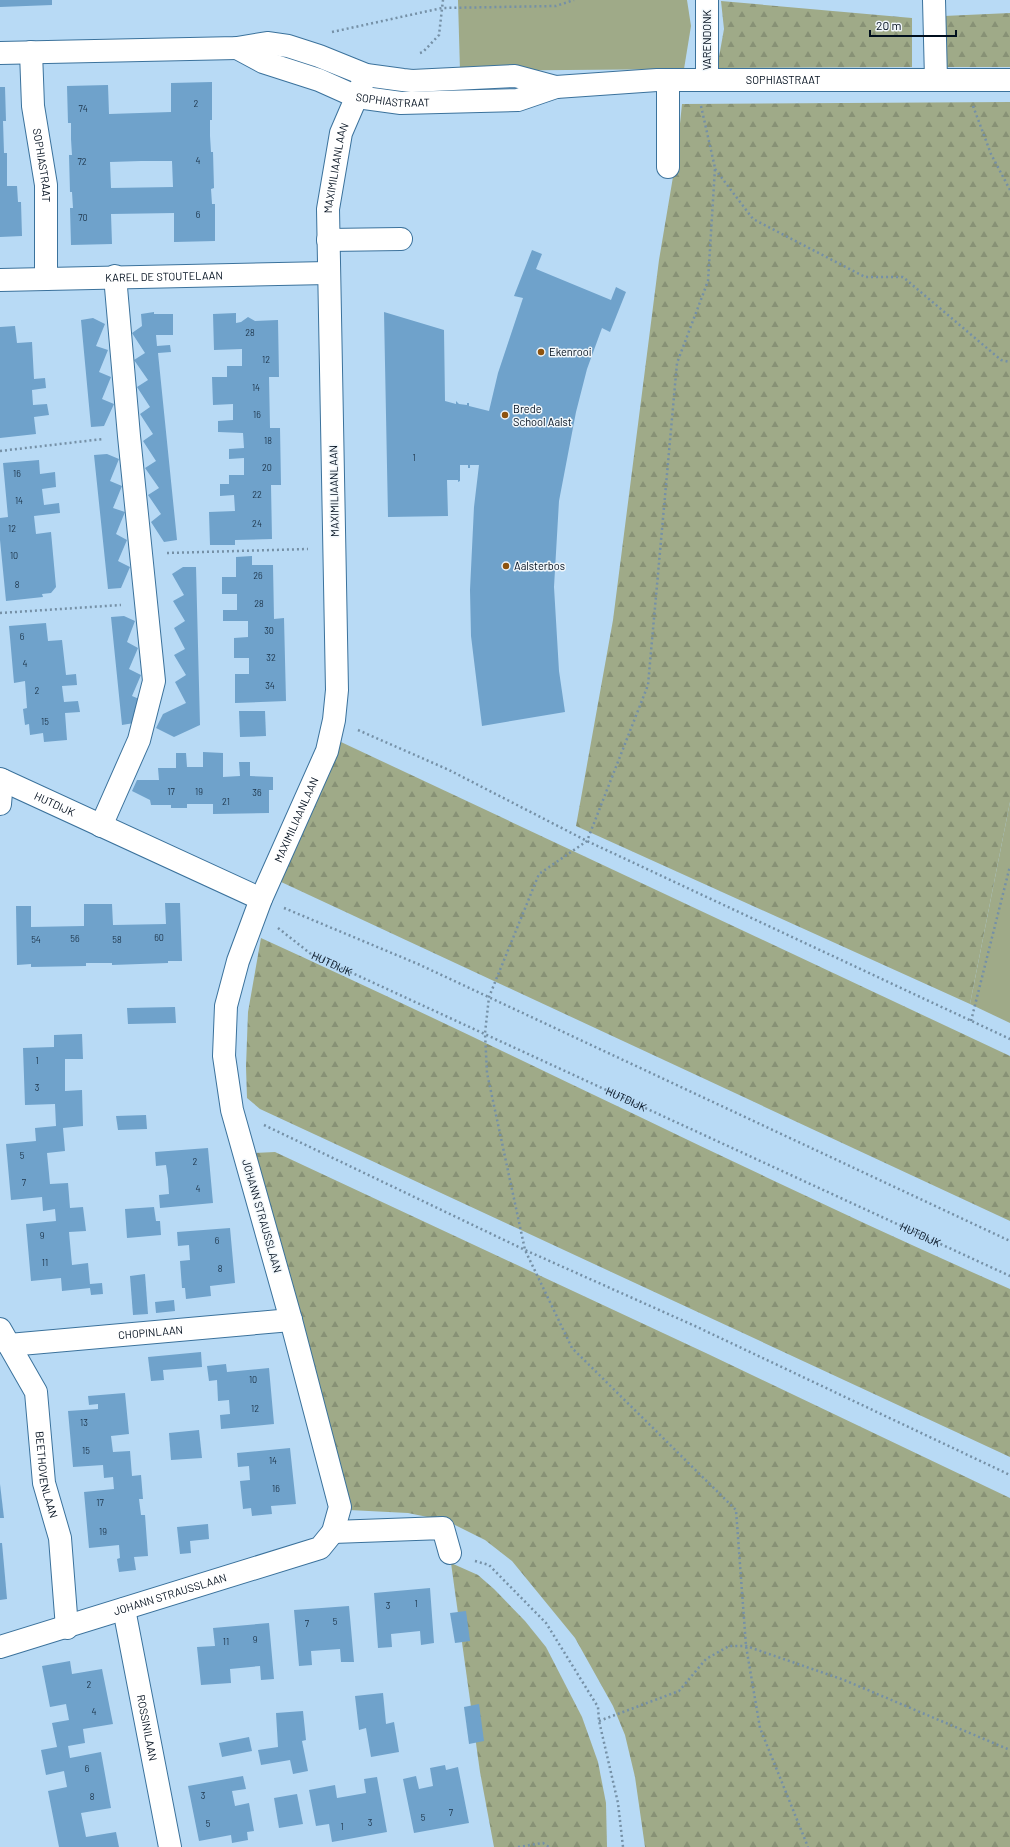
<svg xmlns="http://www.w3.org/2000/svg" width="1010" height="1847" font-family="Barlow,sans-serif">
<defs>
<pattern id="forest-firs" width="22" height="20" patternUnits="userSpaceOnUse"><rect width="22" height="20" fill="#9faa88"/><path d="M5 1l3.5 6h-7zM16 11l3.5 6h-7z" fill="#879175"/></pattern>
</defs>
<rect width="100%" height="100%" fill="#b8daf5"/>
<g fill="#9faa88">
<path d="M458 0H687L691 26 684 69 460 71Z"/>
<path d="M1010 802V1023L970 1004Z"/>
</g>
<g fill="url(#forest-firs)">
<path d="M721 1 912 18V67L717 68 724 29Z"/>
<path d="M1010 13V67H944V16Z"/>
<path d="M1010 102V802L970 1004 576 826 613 620 659 260 677 153 682 104Z"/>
<path d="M341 742 1010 1056V1221L279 881Z"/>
<path d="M261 938C512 1052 758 1178 1010 1289V1457L260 1109 247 1098 246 1067 248 1012Z"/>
<path d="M275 1152 708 1354 1010 1498V1847H645L635 1777 625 1735 613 1706 575 1638 512 1561 485 1540 447 1521 408 1513 349 1510 254 1153Z"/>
<path d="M451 1563 478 1575 494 1589 525 1621 546 1647 582 1717 598 1762 606 1803 607 1847H494L480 1772Z"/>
</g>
<g fill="#6fa2cb" fill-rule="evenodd">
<path d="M0 0H52V5L0 7Z"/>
<path d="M212 82V120H210V136L211 152H213L214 188 211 189 212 204H215V241L174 242V213L111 214 112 244 71 245 70 208H73L72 192H70L69 155H72L71 139V123H68L67 86 108 85 109 114 171 112V83ZM141 161H172L173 187 111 188 110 162Z"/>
<path d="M0 87H5L6 121H3L4 153H7V186H17L18 202H21L22 236 0 237Z"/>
<path d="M532 250 542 254 536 269 611 300 616 287 626 292 610 332 602 328 587 369 576 412 559 501 554 587 559 671 565 712 482 726 471 636 470 590 474 507 479 465H470V468H468V465H460V481L458 482V480H447L448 516 388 517 384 312 444 330 445 401 456 404V401L459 404 467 405V403H469V406L489 411 498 373 523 298 514 296Z"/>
<path d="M154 312V314H173V335H156L157 346 170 345 171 352 158 353 177 540 164 542 151 522 161 514 148 495 159 488 145 468 156 461 143 441 153 434 140 414 150 407 137 387 148 380 134 360 145 353 132 333 142 326 141 314Z"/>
<path d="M236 313V323L241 322 248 317 255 321 278 320 279 377H269L270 428H280L281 485H271L272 539 235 540V545H210L209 512 235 511 234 495 220 496V484H229V475H244V458L229 459V449L244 448 243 433 218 432V421L233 420V404L213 405 212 377H227V366H242V349L214 350 213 314Z"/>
<path d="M93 318 105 324 96 346 108 350 99 372 111 377 102 399 114 404 104 426 91 427 81 320Z"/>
<path d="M15 326 17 343 32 342 34 379 45 378 46 388 32 390 33 405 47 404 49 415 34 417 36 434 0 438V327Z"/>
<path d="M107 454 119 459 110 481 122 486 113 508 125 512 116 534 127 540 118 561 130 567 121 588 108 589 94 455Z"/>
<path d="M39 460 40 474 55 472 56 487 42 489 44 505 59 503 60 513 34 516 36 534 51 532 56 587 51 593 42 594 43 597 6 601 0 540V518L8 517 3 463Z"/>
<path d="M252 556V565H273L274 619 284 618 286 701 235 703V674H249V658H234V638L248 637V621H223V610H237V594H222V577H236V557Z"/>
<path d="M183 567H196L200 725 174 737 156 728 163 714 186 703 175 682 186 675 174 655 185 649 174 628 185 621 173 601 184 595 172 574Z"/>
<path d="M124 616 135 621 127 642 138 648 129 669 141 675 132 696 144 701 134 723 122 725 111 617Z"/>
<path d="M46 623 48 641 62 640 66 675 76 674 77 685 62 686 64 702 78 701 80 712 65 713 67 740 44 742 43 733 30 735 29 724 25 725 23 709 27 708 25 681 14 683 9 626Z"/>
<path d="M239 711H265L266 736 240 737Z"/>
<path d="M203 752 223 753V777L240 776 239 762H250V776L273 777V790H269V813L213 814V804H187V808H171V805H151L150 800 132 791 137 780H159L158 768H176V753H186L187 767H203Z"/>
<path d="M165 903H180L182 961H168V963L112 965V963H86V966L31 967V964L17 965 16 906H31V927L84 926V904H112L113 925 166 924Z"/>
<path d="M175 1007 176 1023 128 1024 127 1008Z"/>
<path d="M82 1034 83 1059H65V1091L82 1090 83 1126 63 1128 65 1151 47 1153 50 1184 68 1183 70 1208 83 1207 86 1231 69 1232 72 1265 88 1263 90 1284 102 1283 103 1294 91 1295 90 1288 62 1291 61 1278 31 1281 26 1224 56 1221 55 1209 43 1211 42 1197 11 1200 6 1144 36 1141 35 1128 56 1126 55 1104 25 1105 23 1048 54 1047V1035Z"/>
<path d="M146 1115 147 1129 118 1130 116 1116Z"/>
<path d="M208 1148 213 1203 160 1208 159 1195 169 1194 168 1179 166 1165 156 1166 155 1152Z"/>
<path d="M154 1207 156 1221H160L161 1235 127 1238 125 1209Z"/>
<path d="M230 1228 235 1283 210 1286 211 1296 186 1299 185 1288H182L180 1261 190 1260 189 1245 178 1246 177 1232Z"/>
<path d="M145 1274 148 1314 133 1315 130 1276Z"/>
<path d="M174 1300 175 1311 156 1313 155 1302Z"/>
<path d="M201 1352 202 1367 163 1370 164 1380 151 1381 148 1357Z"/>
<path d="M226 1364 227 1372 269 1368 274 1424 221 1429 220 1415 230 1414 229 1400 218 1401 217 1380 209 1381 207 1366Z"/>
<path d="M125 1393 129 1434 111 1436 113 1452 130 1451 132 1476 141 1475 143 1499H139L141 1515H145L148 1556 134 1557 136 1570 119 1572 117 1559 120 1558 119 1545 89 1548 84 1492 114 1489 113 1477 104 1478 103 1465 73 1467 68 1411 98 1409V1404L89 1405 88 1396Z"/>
<path d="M199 1430 202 1458 171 1460 169 1433Z"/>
<path d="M290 1448 296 1504 271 1506 272 1514 252 1516 251 1508 243 1509 240 1481 250 1480 249 1466 238 1467 237 1453Z"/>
<path d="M0 1484 4 1518H0Z"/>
<path d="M208 1524 209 1539 190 1541 191 1553 180 1554 177 1527Z"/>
<path d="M0 1543H2L7 1599 0 1600Z"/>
<path d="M430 1588 434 1643 421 1645 420 1631 391 1634 392 1647 378 1648 374 1593Z"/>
<path d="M349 1606 354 1662H341L340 1649 311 1651 312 1665 299 1666 294 1610Z"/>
<path d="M466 1611 470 1641 455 1643 450 1613Z"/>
<path d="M269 1623 274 1679 261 1680 260 1666 230 1669 231 1683 201 1685 197 1647 215 1646 213 1628Z"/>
<path d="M70 1661 72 1674 102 1669 113 1724 83 1729 85 1743 68 1746 70 1758 101 1752 111 1808 81 1813 86 1837 116 1832 119 1847H59L48 1791 67 1787 64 1771 46 1775 41 1750 57 1747 52 1723 69 1720 66 1704 50 1707 42 1666Z"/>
<path d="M383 1693 386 1724 394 1722 399 1752 371 1757 366 1728 359 1730 355 1696Z"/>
<path d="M479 1704 484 1741 469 1744 464 1707Z"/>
<path d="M303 1711 306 1740 302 1741 308 1771 293 1774 290 1760 261 1765 258 1750 278 1747 276 1713Z"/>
<path d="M249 1737 252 1751 222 1757 219 1743Z"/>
<path d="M445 1765 446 1770 458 1767 469 1823 414 1833 403 1779 416 1776 419 1789 433 1786 430 1768Z"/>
<path d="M243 1776 246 1789 232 1791 235 1806 249 1803 254 1831 247 1832 248 1840 232 1843 231 1835 199 1841 188 1786Z"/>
<path d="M377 1777 387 1832 332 1842 329 1824 316 1826 309 1790 335 1785 337 1798 366 1793 364 1779Z"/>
<path d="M297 1794 303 1824 279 1828 274 1798Z"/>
</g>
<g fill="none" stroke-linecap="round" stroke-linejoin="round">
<defs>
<g id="minor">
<path d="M707 0V80"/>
<path d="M934 0 936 79"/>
<path id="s2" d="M237 48 263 62 319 80 357 97 401 103 518 100 556 87 657 80H1010"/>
<path id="s3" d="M31 52 33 106 46 185V279"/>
<path d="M0 53 237 48 267 43 288 46 319 56 366 75 403 80 412 81 515 76 556 87"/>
<path d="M668 80V167"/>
<path d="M328 240 401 239"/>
<path id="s4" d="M0 280 328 273"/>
<path id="s5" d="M0 779 261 899"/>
<path d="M0 804 2 780"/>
<path d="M101 826 139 740 154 681 129 436 115 276"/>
<path id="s6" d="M0 1329 36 1392 44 1483 60 1538 67 1628"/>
<path id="s7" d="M9 1345 291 1320"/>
<path d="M333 1532 443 1528 450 1553"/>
<path id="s8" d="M124 1609 170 1847"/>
<path id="s9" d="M0 1647 320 1548 333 1532 340 1507 291 1320 232 1110 224 1056 226 1006 238 961 261 899 327 751 334 720 337 690 328 209 341 133 366 75"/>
</g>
</defs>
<use href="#minor" stroke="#3b729c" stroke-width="24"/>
<g stroke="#7590a6" stroke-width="2.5" stroke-dasharray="2 3" stroke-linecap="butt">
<path d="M332 32 442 8 556 6 574 0"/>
<path d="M420 53 423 52 439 35 443 0"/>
<path d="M701 106 715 168 708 281 677 363 648 685 587 841 539 874 489 997 485 1033 487 1073 525 1250 572 1348 736 1510 746 1646 760 1728 808 1847"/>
<path d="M973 106 991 154 1010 190"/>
<path d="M715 169 753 219 865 277H903L1001 360 1010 362"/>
<path d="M0 451 103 439"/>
<path d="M167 553 308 549"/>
<path d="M0 613 121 605"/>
<path d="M358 730 449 770 587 841 1010 1039"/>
<path d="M284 908 418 964 1010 1241"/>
<path id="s1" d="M278 928 311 954 1010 1276"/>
<path d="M971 1021 1010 866"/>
<path d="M264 1125 525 1250 695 1326 1010 1475"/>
<path d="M475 1561 489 1565 546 1623 598 1707 599 1721 618 1803 623 1847"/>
<path d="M599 1721 679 1691 706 1659 729 1646H746L844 1680 1010 1750"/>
<path d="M518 1847 543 1843 549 1847"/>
</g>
<use href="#minor" stroke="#fff" stroke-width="22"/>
</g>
<g fill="#8e530f" stroke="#f1f7fb" stroke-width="1.5">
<circle cx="541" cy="352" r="4"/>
<circle cx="505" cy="415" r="4"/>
<circle cx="506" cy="566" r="4"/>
</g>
<g text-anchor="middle" stroke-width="3" stroke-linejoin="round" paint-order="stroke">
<g font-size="9" fill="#1c3348">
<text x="196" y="107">2</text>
<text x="83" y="112">74</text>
<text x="198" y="164">4</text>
<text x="82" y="165">72</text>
<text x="198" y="218">6</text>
<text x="83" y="221">70</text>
<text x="250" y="336">28</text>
<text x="266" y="363">12</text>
<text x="256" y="391">14</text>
<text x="257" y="418">16</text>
<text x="268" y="444">18</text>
<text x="414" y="461">1</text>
<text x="267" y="471">20</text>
<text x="17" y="477">16</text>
<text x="257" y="498">22</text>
<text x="19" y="504">14</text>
<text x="257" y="527">24</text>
<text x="12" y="532">12</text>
<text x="14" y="559">10</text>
<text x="258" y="579">26</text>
<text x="17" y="588">8</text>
<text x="259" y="607">28</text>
<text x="269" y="634">30</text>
<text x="22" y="640">6</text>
<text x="271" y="661">32</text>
<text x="25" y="667">4</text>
<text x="270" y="689">34</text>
<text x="37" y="694">2</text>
<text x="45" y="725">15</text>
<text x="171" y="795">17</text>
<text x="199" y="795">19</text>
<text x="257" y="796">36</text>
<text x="226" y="805">21</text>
<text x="159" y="941">60</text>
<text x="75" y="942">56</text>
<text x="36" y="943">54</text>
<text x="117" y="943">58</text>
<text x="37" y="1064">1</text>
<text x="37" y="1091">3</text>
<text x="22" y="1159">5</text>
<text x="195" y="1165">2</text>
<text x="24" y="1186">7</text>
<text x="198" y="1192">4</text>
<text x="42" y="1239">9</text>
<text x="217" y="1244">6</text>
<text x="45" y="1266">11</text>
<text x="220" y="1272">8</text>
<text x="253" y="1383">10</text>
<text x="255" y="1412">12</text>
<text x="84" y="1426">13</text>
<text x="86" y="1454">15</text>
<text x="273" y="1464">14</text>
<text x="276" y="1492">16</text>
<text x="100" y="1506">17</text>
<text x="103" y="1535">19</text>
<text x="416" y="1607">1</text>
<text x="388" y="1609">3</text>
<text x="335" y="1625">5</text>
<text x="307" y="1627">7</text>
<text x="255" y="1643">9</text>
<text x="226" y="1645">11</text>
<text x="89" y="1688">2</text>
<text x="94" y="1715">4</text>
<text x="87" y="1772">6</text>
<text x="203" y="1799">3</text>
<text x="92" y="1800">8</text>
<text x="451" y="1816">7</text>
<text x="423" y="1821">5</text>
<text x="370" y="1826">3</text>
<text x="208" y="1827">5</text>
<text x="342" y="1830">1</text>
</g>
<g font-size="11" fill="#000e1d" stroke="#f1f7fb">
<text transform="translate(707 40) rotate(-90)" y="4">VARENDONK</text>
<text dy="4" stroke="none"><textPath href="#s2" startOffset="559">SOPHIASTRAAT</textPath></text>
<text dy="4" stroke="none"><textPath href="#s2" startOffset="166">SOPHIASTRAAT</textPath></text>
<text dy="4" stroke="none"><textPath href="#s3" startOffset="114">SOPHIASTRAAT</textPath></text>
<text dy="4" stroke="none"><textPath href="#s9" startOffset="1757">MAXIMILIAANLAAN</textPath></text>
<text dy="4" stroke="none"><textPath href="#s4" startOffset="164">KAREL DE STOUTELAAN</textPath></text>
<text transform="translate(334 491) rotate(-91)" y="4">MAXIMILIAANLAAN</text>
<text dy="4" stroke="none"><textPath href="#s5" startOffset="60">HUTDIJK</textPath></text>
<text dy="4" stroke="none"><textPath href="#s9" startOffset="1097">MAXIMILIAANLAAN</textPath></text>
<text dy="4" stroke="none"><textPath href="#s1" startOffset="65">HUTDIJK</textPath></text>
<text dy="4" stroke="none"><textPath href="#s1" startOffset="389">HUTDIJK</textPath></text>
<text transform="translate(262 1216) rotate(74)" y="4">JOHANN STRAUSSLAAN</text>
<text dy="4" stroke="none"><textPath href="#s1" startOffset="713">HUTDIJK</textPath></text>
<text dy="4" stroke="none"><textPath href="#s7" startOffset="142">CHOPINLAAN</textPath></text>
<text dy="4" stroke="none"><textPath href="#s6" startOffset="156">BEETHOVENLAAN</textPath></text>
<text dy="4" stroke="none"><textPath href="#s9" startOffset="178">JOHANN STRAUSSLAAN</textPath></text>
<text dy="4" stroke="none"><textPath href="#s8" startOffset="121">ROSSINILAAN</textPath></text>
</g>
<g font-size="11" fill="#000e1d" stroke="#f1f7fb" text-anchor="start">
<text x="549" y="356">Ekenrooi</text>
<text x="513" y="413">Brede<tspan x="513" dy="13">School Aalst</tspan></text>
<text x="514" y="570">Aalsterbos</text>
</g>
</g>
<path d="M870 30v6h86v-6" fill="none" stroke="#000e1d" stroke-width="2"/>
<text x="876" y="30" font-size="12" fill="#000e1d" stroke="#f1f7fb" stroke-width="3" paint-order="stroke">20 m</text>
</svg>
